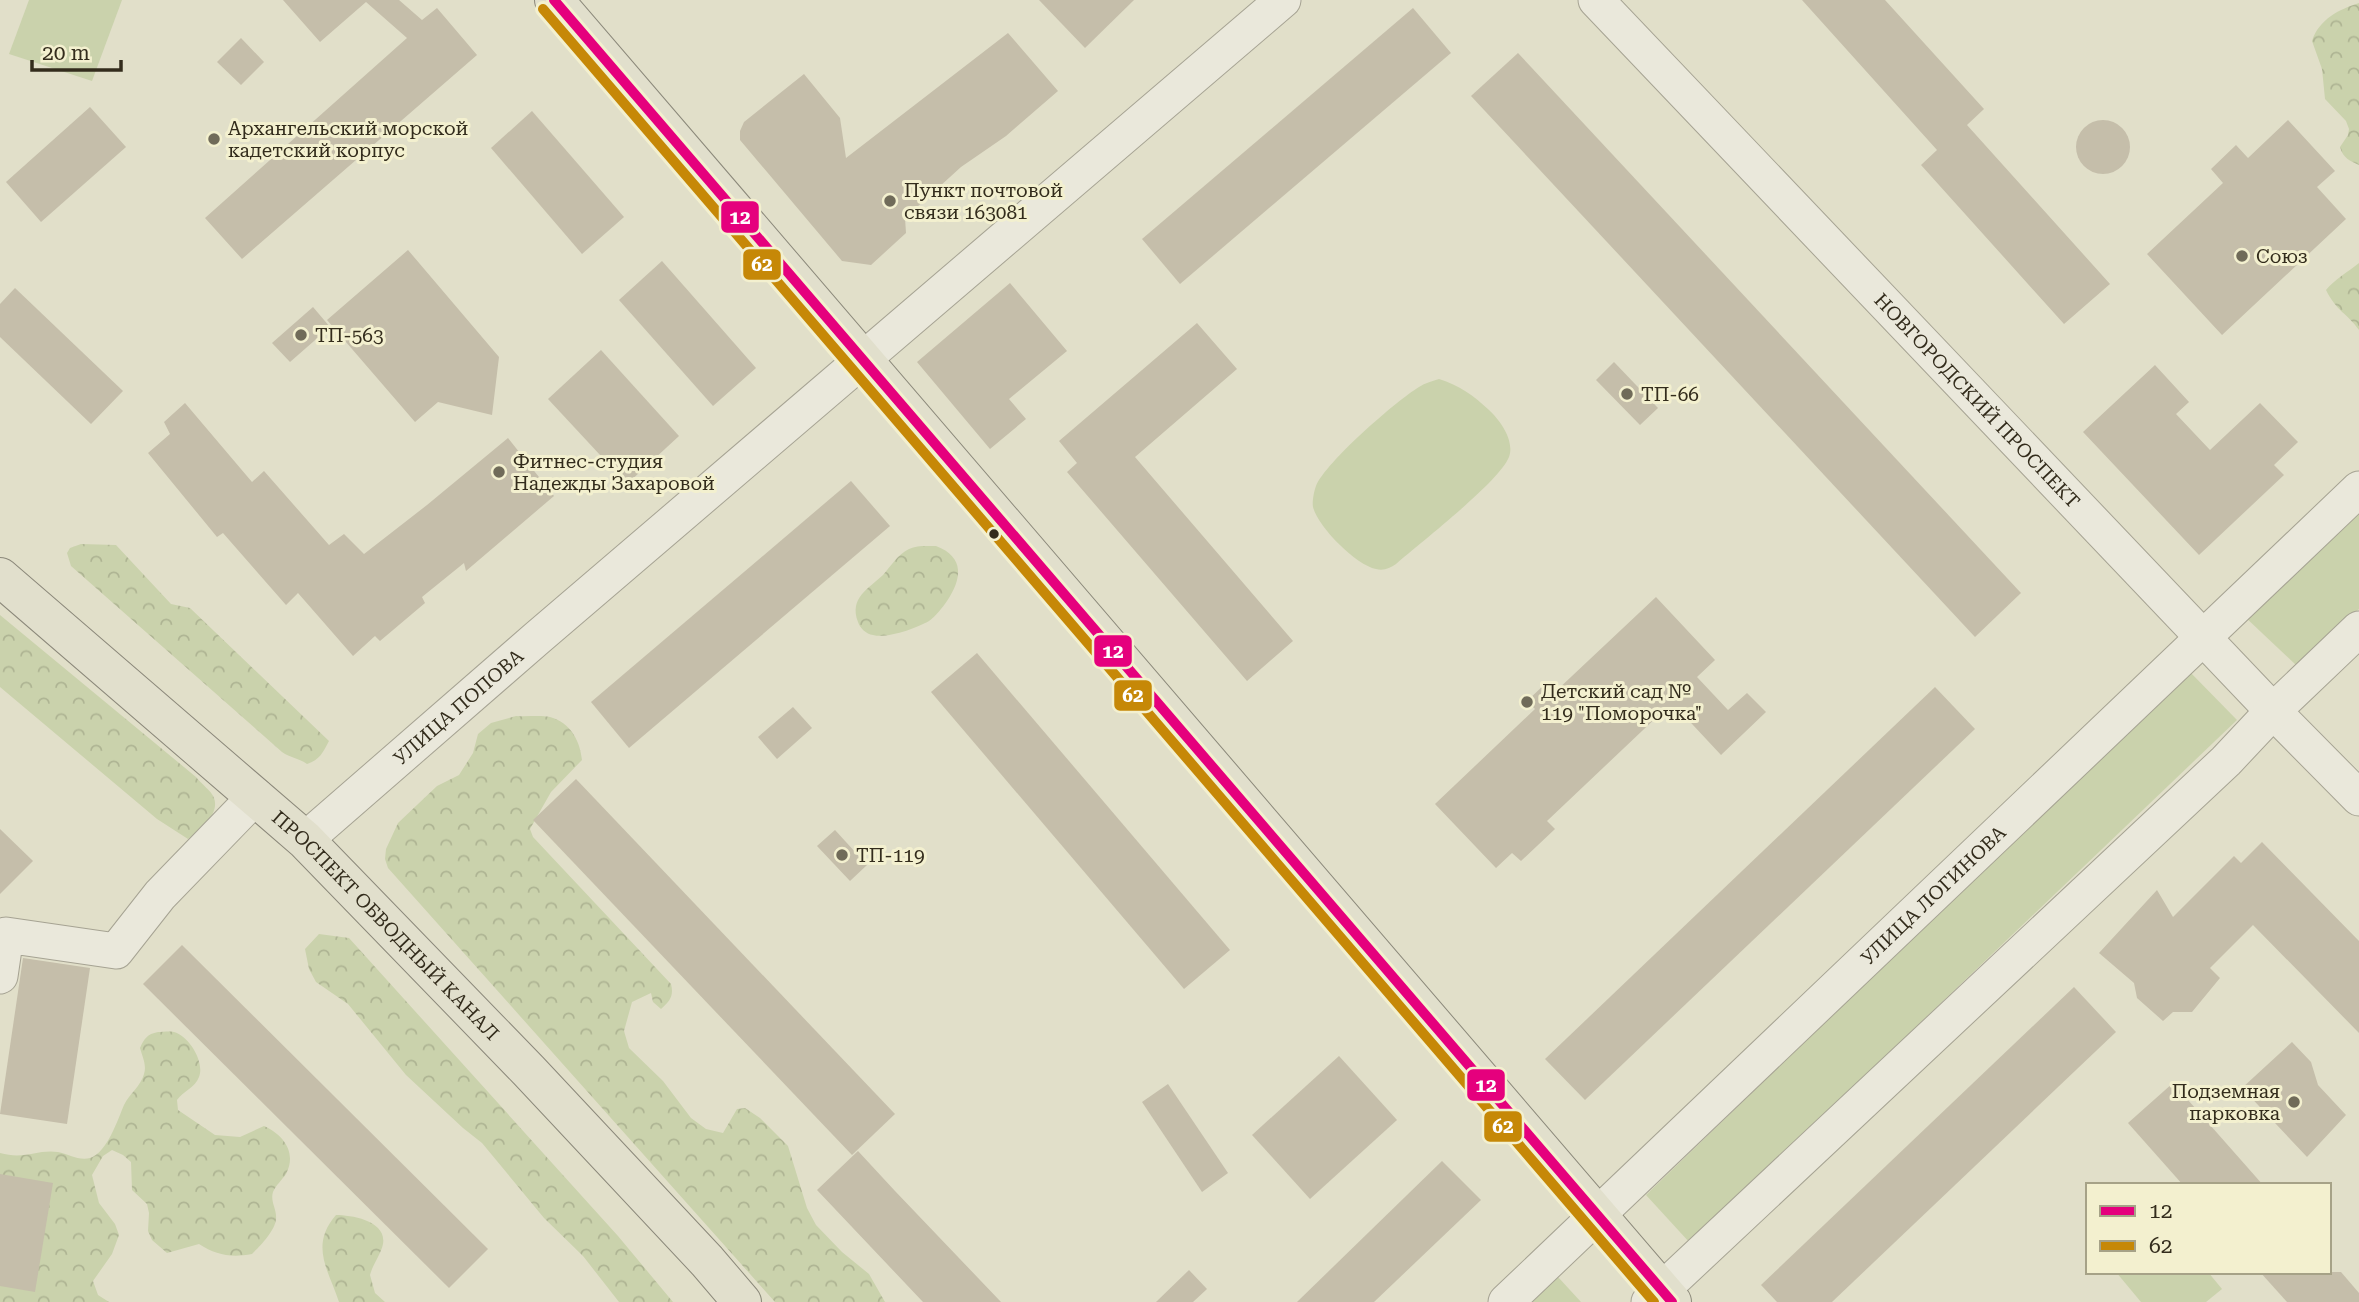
<svg xmlns="http://www.w3.org/2000/svg" width="2359" height="1302" font-family="'Roboto Serif',serif">
<defs>
<pattern id="forest-crowns" width="20" height="18" patternUnits="userSpaceOnUse" patternTransform="scale(1.75)"><rect width="20" height="18" fill="#cad2ac"/><path d="M2 6a3 3 0 1 1 6 0M12 15a3 3 0 1 1 6 0" fill="none" stroke="#aeb493"/></pattern>
</defs>
<rect width="100%" height="100%" fill="#e1dfc9"/>
<g fill="#cad2ac">
<path d="M29 0H122L92 81 9 54Z"/>
<path d="M1439 379C1459 385 1474 396 1489 410 1500 420 1515 441 1509 457 1499 482 1420 543 1396 564 1390 568 1384 571 1376 569 1356 565 1318 527 1313 507 1312 502 1314 491 1316 486 1326 462 1396 401 1419 387 1425 383 1433 381 1439 379Z"/>
<path d="M2359 506V609L2297 666 2244 616Z"/>
<path d="M2189 671 2237 720 1690 1243 1646 1195Z"/>
<path d="M2116 1272H2208L2222 1289 2206 1302H2141Z"/>
<path d="M1558 1277 1581 1302H1531Z"/>
</g>
<g fill="url(#forest-crowns)">
<path d="M2359 3V165C2350 161 2343 158 2340 147L2348 135 2349 129 2346 121 2325 99 2322 69 2312 41C2319 19 2340 9 2359 3Z"/>
<path d="M2359 263V330C2348 314 2336 311 2326 290 2335 279 2348 272 2359 263Z"/>
<path d="M81 544 116 545 171 604 190 608 329 741C323 752 320 760 307 764 299 758 290 758 282 752L71 566 67 553 70 548Z"/>
<path d="M936 546C965 557 962 579 947 601 942 608 936 616 929 621 917 628 887 639 873 635 866 634 860 628 858 622 849 598 868 589 883 575 891 566 898 554 909 549 917 545 927 546 936 546Z"/>
<path d="M0 615 196 777C201 784 211 790 214 798 220 814 200 831 188 839L157 819 0 687Z"/>
<path d="M516 716C527 717 540 715 550 717 571 723 580 741 582 760L551 792 530 829 533 837 671 984C674 996 670 1001 661 1009L653 1002 651 993 632 1002 624 1031 629 1048 663 1081 691 1118 706 1129 723 1133 737 1109 745 1108 760 1118 788 1146 807 1208 816 1225 842 1252 869 1274 885 1302H775L388 868 385 859 386 849 398 823 437 786 459 775 473 753 478 734 491 723Z"/>
<path d="M319 934 349 938 618 1236 673 1302H619L583 1256 544 1218 482 1143 463 1128 406 1075 348 1004 316 982 309 969 305 949Z"/>
<path d="M158 1032C162 1032 170 1031 174 1032 189 1036 205 1062 199 1077 195 1088 183 1091 177 1100L178 1110 215 1135 240 1137 264 1126C284 1135 297 1153 286 1174 282 1180 276 1185 273 1192 270 1202 277 1209 276 1219 275 1231 260 1246 252 1254 231 1258 216 1255 199 1244L167 1253 152 1240 148 1231 149 1213 147 1204 132 1190 131 1162 123 1155 112 1150 103 1156 92 1175 99 1203 115 1224 119 1235 112 1254 93 1281 98 1295 109 1302H0V1153C25 1160 37 1149 58 1152 68 1154 79 1161 90 1158 107 1153 118 1119 124 1105 129 1094 141 1086 144 1074 147 1065 142 1056 140 1048 144 1039 147 1034 158 1032Z"/>
<path d="M336 1215C352 1215 387 1221 383 1244 381 1254 373 1264 370 1275L375 1293 385 1302H339C329 1271 309 1246 336 1215Z"/>
</g>
<g fill="#c5beaa">
<path d="M283 0H399L422 20 437 8 477 55 242 259 205 218 407 38 366 2 320 42Z"/>
<path d="M1039 0H1134L1085 48Z"/>
<path d="M1802 0H1885L1984 109 1967 125 2110 284 2064 324 1921 165 1937 150Z"/>
<path d="M1413 8 1451 53 1180 284 1142 239Z"/>
<path d="M1008 33 1058 91 1006 136 961 167 905 218 906 233 871 265 842 261 740 140V131L744 122 804 74 840 118 846 158Z"/>
<path d="M241 38 264 62 241 85 217 62Z"/>
<path d="M1518 53 2021 593 1975 637 1471 96Z"/>
<path d="M90 107 126 147 41 222 6 182Z"/>
<path d="M532 111 624 217 582 254 491 148Z"/>
<path d="M2288 120 2335 171 2317 187 2346 219 2222 335 2147 254 2223 183 2211 169 2236 145 2248 158Z"/>
<circle cx="2103" cy="147" r="27"/>
<path d="M408 250 499 357 492 415 438 402 415 422 327 320Z"/>
<path d="M662 261 756 368 713 406 619 300Z"/>
<path d="M1010 283 1067 351 1009 399 1026 419 990 449 917 362Z"/>
<path d="M15 288 123 391 91 424 0 337V304Z"/>
<path d="M313 307 330 327 290 362 272 343Z"/>
<path d="M1197 323 1237 369 1135 457 1293 641 1247 681 1067 472 1077 463 1059 441Z"/>
<path d="M601 350 679 436 627 484 548 399Z"/>
<path d="M1614 362 1658 408 1640 425 1596 380Z"/>
<path d="M2155 365 2189 402 2176 414 2210 450 2260 403 2298 442 2274 465 2284 475 2199 555 2083 432Z"/>
<path d="M185 403 252 482 264 471 329 545 344 534 364 554 427 505 508 438 554 496 466 571 464 563 422 597 425 603 380 641 375 636 353 656 298 593 286 605 223 533 217 537 148 453 170 434 164 422Z"/>
<path d="M851 481 890 526 629 748 591 702Z"/>
<path d="M1656 597 1715 660 1697 677 1728 710 1747 693 1766 712 1721 755 1679 710 1668 720 1661 713 1547 821 1555 829 1521 861 1512 853 1496 868 1435 804 1535 709 1527 701 1546 683 1555 692Z"/>
<path d="M977 653 1230 950 1184 989 931 692Z"/>
<path d="M1935 687 1975 729 1585 1100 1545 1059Z"/>
<path d="M793 707 812 728 777 759 758 737Z"/>
<path d="M576 779 895 1114 852 1155 533 820Z"/>
<path d="M0 829 33 861 0 894Z"/>
<path d="M835 830 867 865 850 881 817 846Z"/>
<path d="M2262 842 2359 941V1033L2253 925 2210 968 2220 978 2192 1012H2173L2163 1021 2137 998 2134 983 2099 953 2157 890 2173 917 2234 856 2241 863Z"/>
<path d="M182 945 488 1249 449 1288 143 984Z"/>
<path d="M23 958 90 968 67 1124 0 1114Z"/>
<path d="M2074 987 2116 1032 1832 1302H1777L1761 1285Z"/>
<path d="M2292 1042 2311 1062 2318 1085 2346 1115 2307 1157 2242 1088Z"/>
<path d="M1339 1056 1397 1120 1310 1199 1252 1135Z"/>
<path d="M2173 1083 2263 1185H2183L2128 1123Z"/>
<path d="M1168 1084 1228 1173 1202 1192 1142 1102Z"/>
<path d="M858 1151 895 1191 1001 1302H923L817 1190Z"/>
<path d="M1442 1161 1481 1200 1374 1302H1297Z"/>
<path d="M0 1174 53 1183 35 1292 0 1286Z"/>
<path d="M1189 1270 1207 1289 1193 1302H1156Z"/>
<path d="M2260 1272H2341L2359 1293V1302H2287Z"/>
</g>
<g fill="none" stroke-linecap="round" stroke-linejoin="round">
<defs>
<g id="minor">
<path id="s1" d="M1596 0 2273 711 2359 798"/>
<path id="s2" d="M305 840 536 639 1283 0"/>
<path d="M0 976 6 935 116 951 160 895 256 796"/>
<path id="s3" d="M1506 1302 2359 489"/>
<path d="M1649 1302 2226 761 2273 711 2359 629"/>
</g>
<g id="major">
<path d="M554 0 1672 1302"/>
<path id="s4" d="M0 577 305 840 529 1071 707 1261 742 1302"/>
</g>
</defs>
<use href="#minor" stroke="#a6a393" stroke-width="37"/>
<use href="#major" stroke="#8b887a" stroke-width="40"/>
<use href="#minor" stroke="#eae8db" stroke-width="35"/>
<use href="#major" stroke="#e1dfcc" stroke-width="38"/>
<defs>
<path id="bus-1" d="M554 0 1672 1302"/>
<path id="bus-2" d="M543 9 1654 1302"/>
</defs>
<use href="#bus-1" stroke="#f3f0cf" stroke-width="16"/>
<use href="#bus-2" stroke="#f3f0cf" stroke-width="16"/>
<use href="#bus-1" stroke="#e5007d" stroke-width="10"/>
<use href="#bus-2" stroke="#c68807" stroke-width="10"/>
</g>
<g fill="#706b59" stroke="#f3f0cf" stroke-width="2.5">
<circle cx="214" cy="139" r="7"/>
<circle cx="890" cy="201" r="7"/>
<circle cx="2242" cy="256" r="7"/>
<circle cx="301" cy="335" r="7"/>
<circle cx="1627" cy="394" r="7"/>
<circle cx="499" cy="472" r="7"/>
<circle cx="1527" cy="702" r="7"/>
<circle cx="842" cy="855" r="7"/>
<circle cx="2294" cy="1102" r="7"/>
</g>
<circle fill="#332c1c" stroke="#f3f0cf" stroke-width="2.5" cx="994" cy="534" r="6"/>
<g text-anchor="middle" stroke-width="6" stroke-linejoin="round" paint-order="stroke">
<g font-size="19" fill="#332c1c" stroke="#f3f0cf" text-anchor="start">
<text x="228" y="135">Архангельский морской<tspan x="228" dy="22">кадетский корпус</tspan></text>
<text x="904" y="197">Пункт почтовой<tspan x="904" dy="22">связи 163081</tspan></text>
<text x="2256" y="263">Союз</text>
<text x="315" y="342">ТП-563</text>
<text x="1641" y="401">ТП-66</text>
<text x="513" y="468">Фитнес-студия<tspan x="513" dy="22">Надежды Захаровой</tspan></text>
<text x="1541" y="698">Детский сад №<tspan x="1541" dy="22">119 "Поморочка"</tspan></text>
<text x="856" y="862">ТП-119</text>
<text x="2280" y="1098" text-anchor="end">Подземная<tspan x="2280" dy="22">парковка</tspan></text>
</g>
<g font-size="19" fill="#332c1c" stroke="#f3f0cf">
<text dy="7" stroke="none"><textPath href="#s1" startOffset="553">НОВГОРОДСКИЙ ПРОСПЕКТ</textPath></text>
<text dy="7" stroke="none"><textPath href="#s2" startOffset="203">УЛИЦА ПОПОВА</textPath></text>
<text dy="7" stroke="none"><textPath href="#s3" startOffset="590">УЛИЦА ЛОГИНОВА</textPath></text>
<text dy="7" stroke="none"><textPath href="#s4" startOffset="520">ПРОСПЕКТ ОБВОДНЫЙ КАНАЛ</textPath></text>
</g>
</g>
<g stroke="#f3f0cf" stroke-width="2.5">
<rect x="720" y="200" width="40" height="34" rx="7" fill="#e5007d"/>
<rect x="742" y="248" width="40" height="33" rx="7" fill="#c68807"/>
<rect x="1093" y="634" width="40" height="34" rx="7" fill="#e5007d"/>
<rect x="1113" y="679" width="40" height="33" rx="7" fill="#c68807"/>
<rect x="1466" y="1068" width="40" height="34" rx="7" fill="#e5007d"/>
<rect x="1483" y="1110" width="40" height="33" rx="7" fill="#c68807"/>
</g>
<g font-size="19" text-anchor="middle" font-weight="bold" fill="#fff">
<text x="740" y="224">12</text>
<text x="762" y="271">62</text>
<text x="1113" y="658">12</text>
<text x="1133" y="702">62</text>
<text x="1486" y="1092">12</text>
<text x="1503" y="1133">62</text>
</g>
<rect x="2086" y="1183" width="245" height="91" fill="#f3f0cf" stroke="#a6a287" stroke-width="2"/>
<rect x="2100" y="1206" width="35" height="10" fill="#e5007d" stroke="#a6a287" stroke-width="2"/>
<text x="2149" y="1218" font-size="21" fill="#332c1c">12</text>
<rect x="2100" y="1241" width="35" height="10" fill="#c68807" stroke="#a6a287" stroke-width="2"/>
<text x="2149" y="1253" font-size="21" fill="#332c1c">62</text>
<path d="M32 60v10h89v-10" fill="none" stroke="#332c1c" stroke-width="3.5"/>
<text x="42" y="60" font-size="21" fill="#332c1c" stroke="#f3f0cf" stroke-width="5" paint-order="stroke">20 m</text>
</svg>
